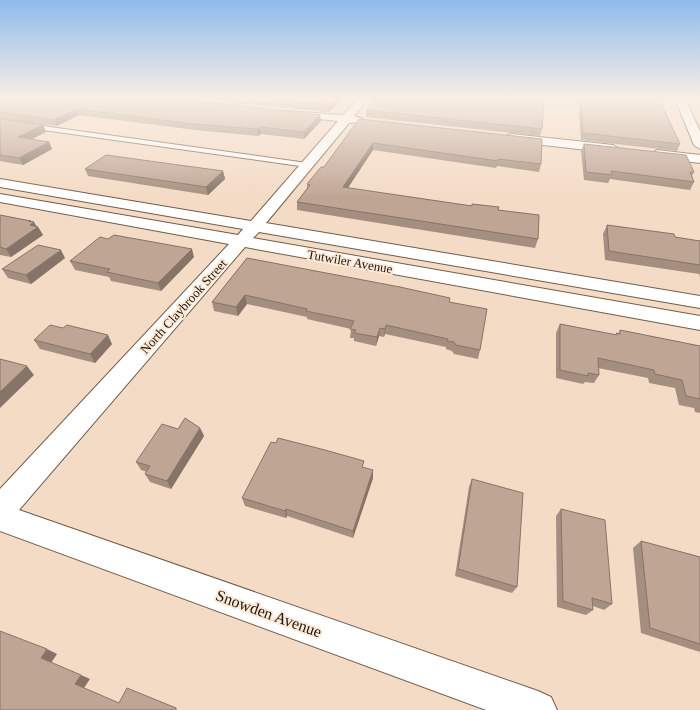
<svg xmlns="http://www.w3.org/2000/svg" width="700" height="710" font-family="Georgia,serif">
<rect width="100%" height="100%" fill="#f3dbc5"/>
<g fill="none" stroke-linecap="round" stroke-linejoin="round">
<defs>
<path id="lane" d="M0 120 307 163 311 165 307 167 0 124Z"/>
<g id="street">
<path d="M358 99H368L354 116 361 118 363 120 361 122 349 123 266 223 700 296V308L259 232 253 238 700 316V330L245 247 19 510 538 691 551 697 557 710H486L0 531V489L229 244 0 202V194L238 235 243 229 0 187V179L251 221 338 121 290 116 284 113 286 111 343 115Z"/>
<path d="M675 99H685L700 131V149L694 145Z"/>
<path d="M512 134 613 145 619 149 613 153 508 141 506 138 508 135Z"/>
<path d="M657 150 700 155V163L652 157 651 154Z"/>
</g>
</defs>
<use href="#lane" stroke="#725d4a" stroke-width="2"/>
<use href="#street" stroke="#725d4a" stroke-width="2"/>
<use href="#lane" fill="#fff" fill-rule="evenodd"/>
<use href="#street" fill="#fff" fill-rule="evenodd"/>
</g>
<g fill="#a48e7f">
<path d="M0 99 320 115 321 121 304 139 261 134 258 136 195 130 79 115 57 126 0 119Z"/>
<path d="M204 99H342L329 112Z"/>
<path d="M578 99H659L680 144 677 151 581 140Z"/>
<path d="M366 110 542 129 540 136 366 117Z"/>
<path d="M0 119 43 125 46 132 32 139 49 142 52 149 23 165 0 161Z"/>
<path d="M359 119 541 164 539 172 497 166 496 168 373 150 348 188 498 210 538 239 535 248 297 210V202L307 188V184L324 167Z"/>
<path d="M584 144 694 172 692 176 694 182 690 190 610 179 608 183 584 180 581 151Z"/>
<path d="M85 169 223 171 225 179 208 195 88 176Z"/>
<path d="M0 215 31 221 36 226 38 227 43 235 11 257 0 255Z"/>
<path d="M607 225 675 237 700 241V277L699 274 605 260 603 234Z"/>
<path d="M194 257 161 291 111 281 109 277 75 270 70 261Z"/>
<path d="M65 258 31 284 8 278 2 269Z"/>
<path d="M247 258 449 302 480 350 478 359 454 354 452 351 446 349V347L385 334 384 337 379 336 376 346 354 341V338H350L351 329 307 319V317L247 304 238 316 214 311 212 302Z"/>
<path d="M560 324 616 335V333L618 334 620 330 700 346V413L695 412 694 408 679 405 675 388 649 383 648 378 598 368 599 375 594 383 585 382 583 384 556 378V333Z"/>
<path d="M34 340 112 344 95 363 40 349Z"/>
<path d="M200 428 204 436 171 489 150 482 145 474 147 472 141 470 136 462 178 429Z"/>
<path d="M364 468 373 478 353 538 287 516 286 518 245 506 242 498Z"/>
<path d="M472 479 517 587 512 593 455 576 469 487Z"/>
<path d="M561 509 612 604 604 610 593 606V610L586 615 557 607 556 516Z"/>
<path d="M641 541 700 557V652L641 633 633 548Z"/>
</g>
<g fill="#867468">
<path d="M335 99H342L329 112V105Z"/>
<path d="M77 109 79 115 57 126 54 120Z"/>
<path d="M320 115 321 121 304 139V132Z"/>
<path d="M43 125 46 132 22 144 18 137Z"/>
<path d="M260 127 261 134 258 136 257 129Z"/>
<path d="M49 142 52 149 23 165 19 158Z"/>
<path d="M373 143V150L343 195V187Z"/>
<path d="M223 171 225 179 208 195 206 187Z"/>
<path d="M29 221H31L32 224 34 222 37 227H38L43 235 11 257 6 249Z"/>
<path d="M192 249 194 257 161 291 158 283Z"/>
<path d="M61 250 65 258 31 284 26 275Z"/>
<path d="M245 295 247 304 238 316 236 307Z"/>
<path d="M386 325 385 334 384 337 385 329Z"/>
<path d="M380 328 379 336 376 346 377 337Z"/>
<path d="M108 335 112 344 95 363 90 354Z"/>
<path d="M27 366 34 375 0 408V392Z"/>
<path d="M200 428 204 436 171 489 167 481Z"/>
<path d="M373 470V478L353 538V531Z"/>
<path d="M286 509 287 516 286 518 285 511Z"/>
<path d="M47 649 57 654 51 663 41 658Z"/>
<path d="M81 675 90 679 84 688 75 684Z"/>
</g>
<g fill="#bfa594" stroke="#867468">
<path d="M0 99H181L320 115 304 132 260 127 257 129 193 124 77 109 54 120 0 112Z"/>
<path d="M265 99H335L329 105Z"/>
<path d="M375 99H544L542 129 366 110Z"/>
<path d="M581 99H659L680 144 583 133Z"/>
<path d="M0 119 43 125 18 137 49 142 19 158 0 155Z"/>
<path d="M359 119 542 139 541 164 498 159V161L373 143 343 187 472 206V204L499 207 498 210 539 215 538 239 297 202 310 185 307 184 321 167H324Z"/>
<path d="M584 144 686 155 694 172H690L694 182 611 171 612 175 586 172Z"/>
<path d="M106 155 223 171 206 187 85 169Z"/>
<path d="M0 215 31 221H29L34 222 30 225 38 227 6 249 0 247Z"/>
<path d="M607 225 674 234 675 237 700 241V265L609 251Z"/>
<path d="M114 235 192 249 158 283 107 272 110 269 70 261 100 237 108 239Z"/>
<path d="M38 245 61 250 26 275 2 269Z"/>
<path d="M247 258 400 287 450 298 449 302 487 309 480 350 456 345 454 342 447 341 448 339 386 325 385 329 380 328 377 337 354 333 356 330 350 329 354 321 306 311 307 309 245 295 236 307 212 302Z"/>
<path d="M560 324 617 335 616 333 620 334V330L700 346V399L686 396 682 380 655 374 654 370 598 358 599 375 588 373V376L560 370Z"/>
<path d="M50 325 63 328 67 325 108 335 90 354 34 340Z"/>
<path d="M0 359 27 366 0 392Z"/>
<path d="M185 418 200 428 167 481 145 474 150 466 136 462 162 424 178 429Z"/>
<path d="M278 438 325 450 364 461 362 467 373 470 353 531 286 509 285 511 242 498 271 442 276 443Z"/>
<path d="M472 479 523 493 517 587 458 569Z"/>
<path d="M561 509 605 520 612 604 592 598 593 610 563 601Z"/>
<path d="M641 541 700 557V644L650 628Z"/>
<path d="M0 631 47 649 41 658 81 675 75 684 119 703 127 688 176 708V710H0Z"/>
</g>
<linearGradient id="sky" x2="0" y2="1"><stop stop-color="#8ebbed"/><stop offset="0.5" stop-color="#faefe5"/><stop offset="1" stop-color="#faefe5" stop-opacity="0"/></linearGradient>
<rect width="700" height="198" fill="url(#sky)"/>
<g text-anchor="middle" stroke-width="4" stroke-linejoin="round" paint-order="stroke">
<g font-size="13" fill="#1d150d" stroke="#fde9d8">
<text transform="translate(350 261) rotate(10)" y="5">Tutwiler Avenue</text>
<text transform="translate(183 306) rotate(-48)" y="5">North Claybrook Street</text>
</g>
<g font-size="16" fill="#1d150d" stroke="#fde9d8">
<text transform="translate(269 613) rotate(20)" y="6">Snowden Avenue</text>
</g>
</g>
</svg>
